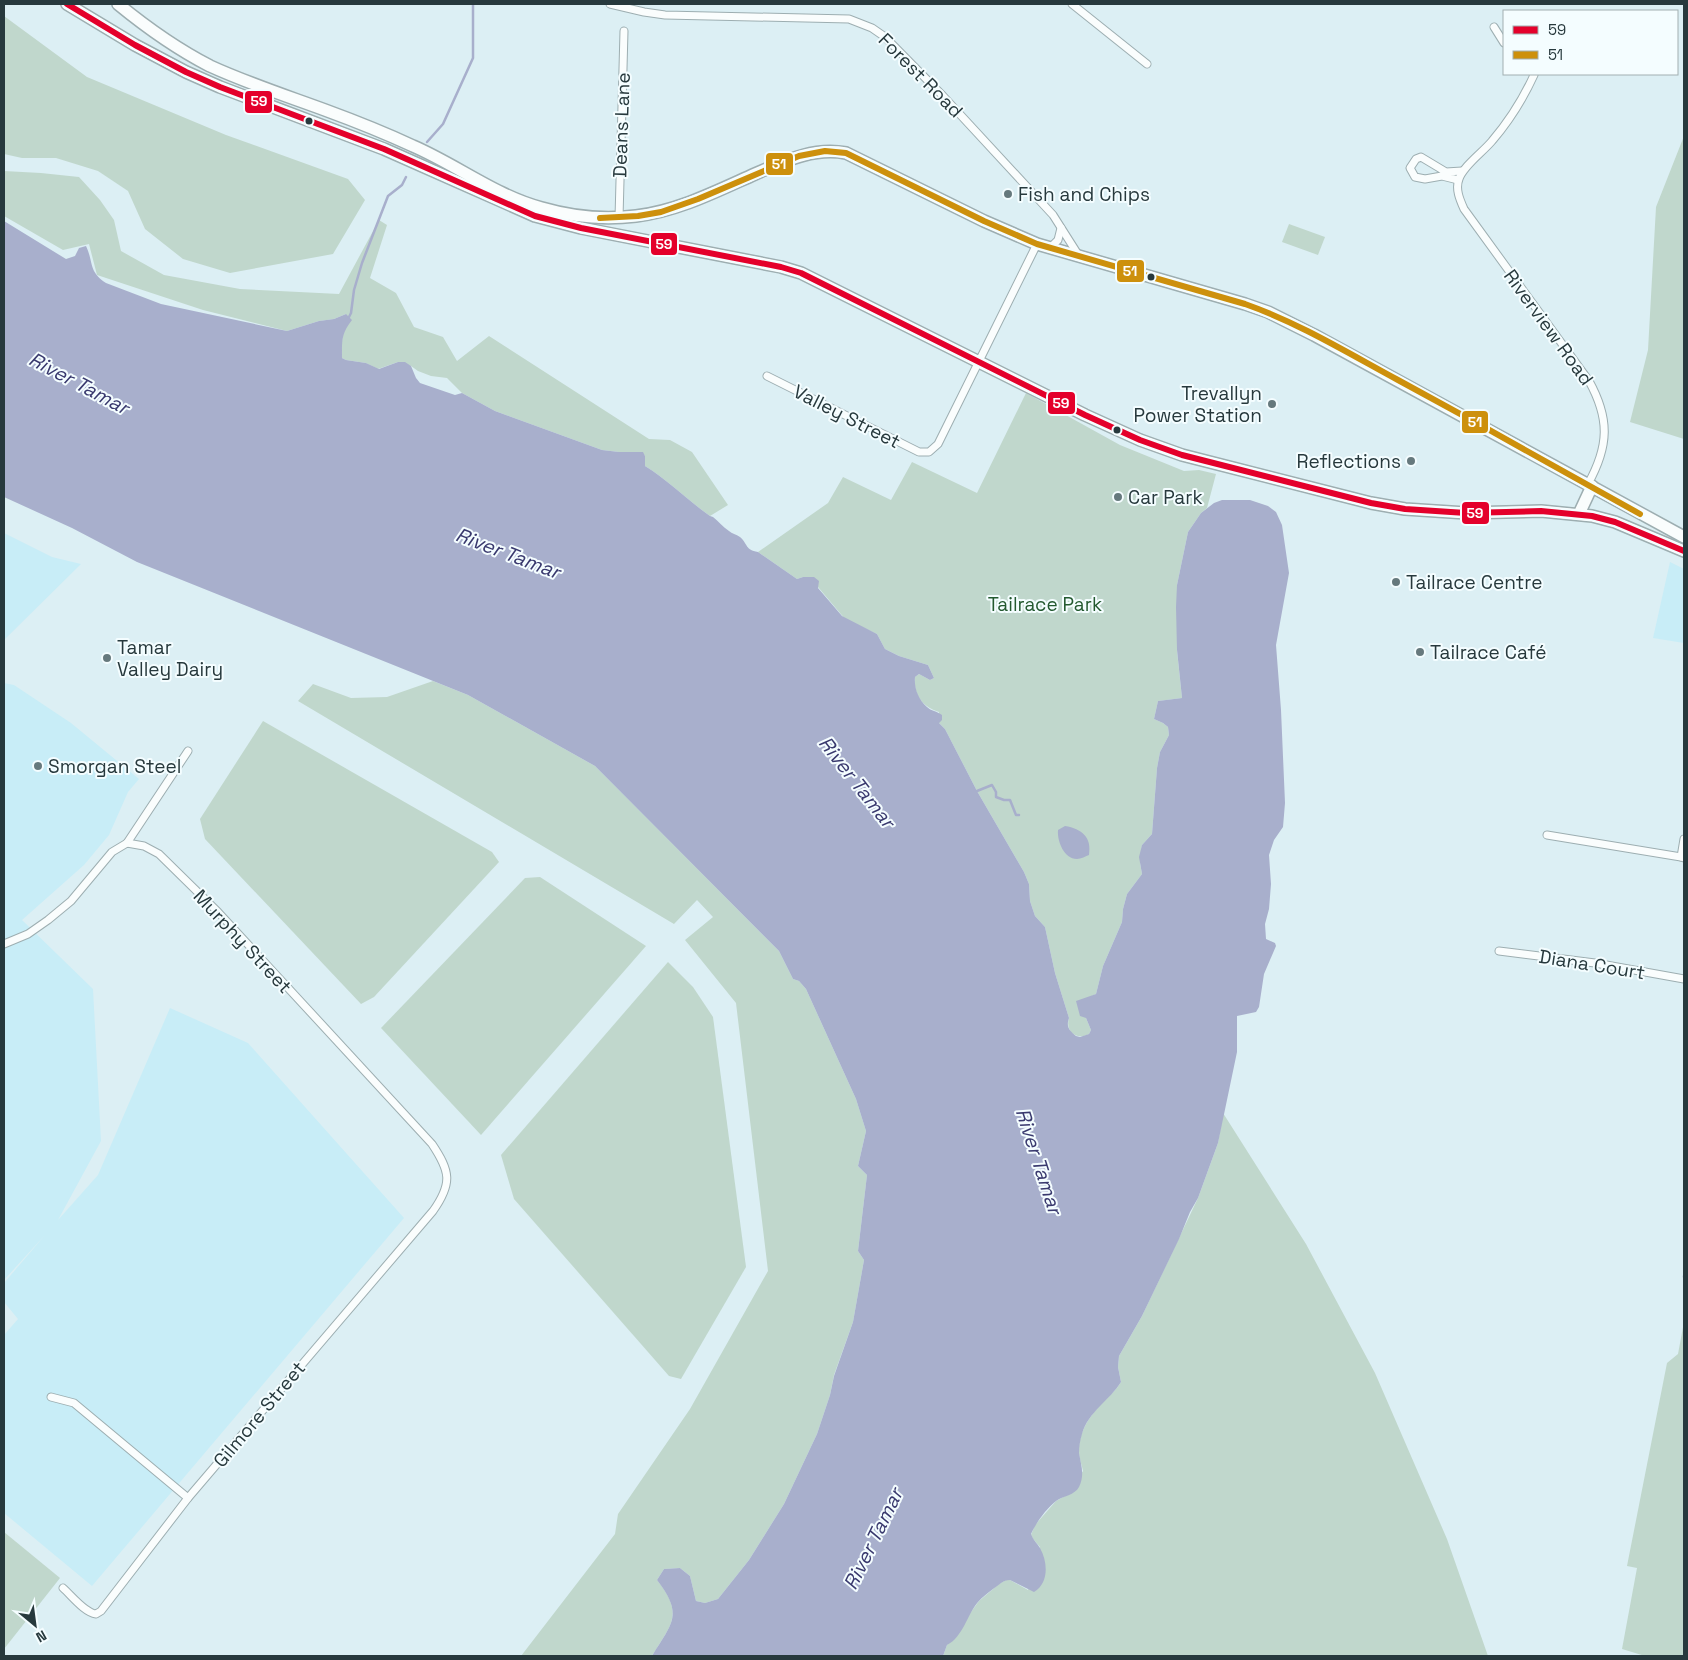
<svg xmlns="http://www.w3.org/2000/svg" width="1688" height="1660" font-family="'Space Grotesk',sans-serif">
<rect width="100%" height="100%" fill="#dceff4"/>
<g fill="#c8edf7">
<path d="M4 533 52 557 81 564 4 640Z"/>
<path d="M1670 562 1684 569V643L1653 638Z"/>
<path d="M4 683 14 685 71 723 139 779 128 792 109 835 84 865 22 920 93 989 101 1141 58 1220 98 1175 170 1008 248 1043 404 1218 92 1586 4 1513V1335L18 1319 4 1302V1283L45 1235 4 1280Z"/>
</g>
<g fill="#c0d7cc">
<path d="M4 16 87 77 226 135 348 179 365 200 333 254 230 273 183 259 145 229 128 191 98 171 56 158H22L4 154Z"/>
<path d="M1684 136V439L1630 422 1648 350 1656 207Z"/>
<path d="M4 171 41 173 79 177 100 200 114 220 121 251 164 275 240 289 339 294 379 220 387 225 370 278 396 293 414 327 443 337 457 361 489 336 649 439 670 440 692 452 728 505 710 516C687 500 668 480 645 466V456L642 452H619L602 450 495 411 462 393 447 378 431 376 418 371 411 366 398 362 378 369 366 363 346 360 342 358V341L346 314 334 319 319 321 287 331 203 310 97 275 89 244 63 250 4 216Z"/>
<path d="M1289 224 1325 237 1318 255 1282 242Z"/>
<path d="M1026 393 1120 445 1184 471 1199 470 1216 474 1207 508 1201 513 1188 532 1177 585V651L1182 698 1158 701 1154 719 1163 723 1168 727 1169 735 1160 752 1157 768 1152 834 1142 845 1140 863 1142 874 1127 894 1123 909 1122 922 1103 966 1096 994 1090 997 1086 1018 1091 1030 1089 1034C1076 1041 1065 1031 1069 1018L1055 973 1045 927 1035 916 1030 901 1029 884 1024 872 977 791 945 729 939 723V712C923 707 913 695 915 677L919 674 930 680 934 678 928 665 899 656 885 649 877 634 845 619 818 587 803 577 797 579 758 552 828 503 843 477 891 500 912 462 977 493Z"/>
<path d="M433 681 468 695 595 766 779 951 793 979 799 981 806 989 856 1099 866 1131 858 1166 867 1175 858 1251 864 1260 853 1322 834 1375 830 1395 817 1434 784 1504 749 1560 718 1599 705 1603 696 1601 690 1576 680 1568 664 1569 657 1580C684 1614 672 1623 652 1656H521L615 1534 618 1514 690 1409 768 1271 736 1003 685 940 713 917 697 900 674 924 298 701 313 684 351 698 387 697Z"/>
<path d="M263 721 492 852 499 862 374 997 361 1004 205 839 200 819Z"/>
<path d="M540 877 646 946 481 1135 381 1028 525 878Z"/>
<path d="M668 962 693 987 713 1017 746 1267 681 1379 669 1376 514 1199 501 1155Z"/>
<path d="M1223 1113 1306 1244 1375 1373 1447 1539 1488 1656H943L947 1645 979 1601 999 1584 1006 1580H1010L1028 1590 1040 1547 1033 1539 1031 1535 1035 1525 1056 1501 1065 1496 1083 1471C1082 1465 1079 1458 1079 1452 1078 1431 1092 1413 1105 1400 1111 1394 1117 1389 1121 1382L1118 1367 1119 1356 1142 1316 1198 1198 1218 1143Z"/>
<path d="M1684 1322V1656H1645L1622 1649 1637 1568 1627 1566 1667 1363 1678 1354Z"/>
<path d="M4 1532 60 1578 4 1649Z"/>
</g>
<g fill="#a8afcc">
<path d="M4 221 66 259 75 256 79 248 86 246C94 263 88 271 106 283L161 304 287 331 319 321 334 319 346 314 352 320C341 334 342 341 342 358L346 360 366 363 379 369 398 362H405L411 366 416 378 420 383 455 395 462 393 495 411 602 450 619 452H643L645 456V466C668 480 687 500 710 516L713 517C718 521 723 527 729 531 732 534 736 534 740 537 748 544 745 550 758 552L797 579 803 577H814L819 581 818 588 842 616 877 634 885 649 899 656 928 665 934 678 930 680 919 674 915 677C914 688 918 699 927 707 931 711 937 711 942 715V720L939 723 945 729 977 791 1024 872 1029 884 1030 901 1035 916 1045 927 1055 973 1069 1018C1066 1027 1069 1030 1076 1036L1080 1037 1089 1034 1091 1030 1086 1018 1080 1016 1076 1001 1096 994 1103 966 1122 922 1123 909 1127 894 1142 874 1139 857 1142 845 1152 834 1157 768 1160 752 1169 735 1168 727 1163 723 1154 719 1158 701 1182 698 1177 650 1176 607 1177 585 1188 532 1201 513 1214 503 1222 500H1250L1268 506 1276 512 1282 525 1289 573 1276 645 1281 710 1285 803 1283 827 1274 840 1269 855 1271 884 1269 909 1265 924 1266 939 1275 943 1276 946 1264 974 1259 1007 1256 1012 1237 1016V1052L1218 1143 1198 1198 1190 1212 1179 1239 1142 1316 1119 1356 1118 1367 1121 1382C1110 1400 1088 1412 1082 1434 1080 1440 1079 1447 1079 1453 1081 1465 1085 1475 1079 1487 1075 1495 1063 1496 1056 1501 1046 1509 1036 1523 1031 1534 1033 1540 1037 1543 1040 1548 1048 1562 1049 1583 1034 1592L1010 1580C1003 1580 999 1585 993 1589 988 1593 982 1597 978 1602 967 1615 963 1637 947 1645L943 1656H652C672 1623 684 1615 657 1580L664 1569 680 1568 690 1576 696 1601 705 1603 718 1599 749 1560 784 1504 817 1434 830 1395 834 1376 853 1322 864 1260 858 1251 867 1175 858 1166 866 1131 856 1099 806 989 799 981 793 979 779 951 595 766 468 695 137 562 72 528 4 497Z"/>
<path d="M1065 826C1082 829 1092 837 1089 855 1086 856 1081 859 1077 859 1064 859 1057 841 1058 830Z"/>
</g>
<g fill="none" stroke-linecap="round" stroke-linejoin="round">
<g stroke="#a8afcc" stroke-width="2.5">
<path d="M427 142 443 124 473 58V4"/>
<path d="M349 317 351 313 354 290 362 263 388 196 402 185 406 177"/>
<path d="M977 791 992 785 996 792V797L1004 800H1010L1016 815H1019"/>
<path d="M1684 1276V1277"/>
</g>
<defs>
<g id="minor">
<path d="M610 4 644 12 665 15 849 19 872 28 885 37 943 96 1053 215 1079 256"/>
<path d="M1072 4 1147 64"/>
<path d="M1494 27 1504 43"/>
<path d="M1533 74 1534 75C1523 99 1510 120 1492 141 1483 152 1463 166 1459 179 1455 189 1460 200 1464 209L1589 381C1610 419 1609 446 1588 484"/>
<path d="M1458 180 1442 176 1425 179 1415 177 1410 168 1416 159 1421 157 1446 172 1462 171"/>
<path d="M619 218 624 31"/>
<path d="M1050 248 1058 240 1061 228"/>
<path d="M767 376 919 452H929L938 444 1037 244"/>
<path d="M1547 835 1681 857"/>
<path d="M127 843 188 751"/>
<path d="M1684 858 1681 857 1684 839"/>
<path d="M4 944 28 934 48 920 71 901 112 852 127 843 144 846 159 854 218 912 432 1144C450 1171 453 1183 433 1211L188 1498 101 1611 96 1614C85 1613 72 1596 63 1588"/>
<path d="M1499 951 1595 963 1684 979"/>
<path d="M51 1397 74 1403 188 1498"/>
</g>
<g id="trunk">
<path d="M67 4 135 45 186 72 220 87 384 149 535 216 581 228 781 267 801 273 1085 415 1140 440 1182 455 1371 503 1405 509 1466 513 1541 511 1592 516 1615 522 1684 551"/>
<path d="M118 4C146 27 177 49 210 66 247 83 287 96 325 110 355 121 385 133 413 146 457 165 496 196 542 208 573 217 604 220 636 216 678 211 717 191 755 174 785 161 813 147 846 153L984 221 1037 244 1245 304 1268 312 1314 335 1684 537"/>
<path d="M1579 514 1592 486"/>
</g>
</defs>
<use href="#minor" stroke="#9daeb1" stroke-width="9"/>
<use href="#trunk" stroke="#9daeb1" stroke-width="14"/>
<use href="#minor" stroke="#fafdfd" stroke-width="7"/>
<use href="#trunk" stroke="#fafdfd" stroke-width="11"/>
<defs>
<path id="bus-1" d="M67 4 135 45 186 72 220 87 384 149 535 216 581 228 781 267 801 273 1085 415 1140 440 1182 455 1371 503 1405 509 1466 513 1541 511 1592 516 1615 522 1684 551"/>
<path id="bus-2" d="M600 218 638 216 661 212 698 199 799 156 825 151 846 153 984 221 1037 244 1245 304C1299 323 1348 353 1398 380 1479 424 1560 469 1640 514"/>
</defs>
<use href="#bus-1" stroke="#f4fdff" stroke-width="10"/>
<use href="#bus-2" stroke="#f4fdff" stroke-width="10"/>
<use href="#bus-1" stroke="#e4002b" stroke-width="6"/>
<use href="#bus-2" stroke="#cd900c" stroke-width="6"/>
</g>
<g fill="#27393d" stroke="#f4fdff" stroke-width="2">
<circle cx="309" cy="121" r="4.5"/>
<circle cx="1151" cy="277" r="4.5"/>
<circle cx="1117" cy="430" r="4.5"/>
</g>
<g fill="#66797d" stroke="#f4fdff" stroke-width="2">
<circle cx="1008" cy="194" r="5"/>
<circle cx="1272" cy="404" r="5"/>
<circle cx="1411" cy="461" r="5"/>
<circle cx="1118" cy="497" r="5"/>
<circle cx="1396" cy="582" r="5"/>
<circle cx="1420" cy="652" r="5"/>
<circle cx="107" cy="658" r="5"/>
<circle cx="38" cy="766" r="5"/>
</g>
<g text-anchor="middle" stroke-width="4" stroke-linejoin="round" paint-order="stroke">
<g font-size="19" fill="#27393d" stroke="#f4fdff">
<text transform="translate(921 75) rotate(45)" y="7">Forest Road</text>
<text transform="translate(621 125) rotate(-88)" y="7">Deans Lane</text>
<text transform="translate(1549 327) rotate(54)" y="7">Riverview Road</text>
<text transform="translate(847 416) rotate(27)" y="7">Valley Street</text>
<text transform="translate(243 941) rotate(47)" y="7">Murphy Street</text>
<text transform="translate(1592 964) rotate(9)" y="7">Diana Court</text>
<text transform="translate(259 1414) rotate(-50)" y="7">Gilmore Street</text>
</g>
<g font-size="19" fill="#27393d" stroke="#f4fdff" text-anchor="start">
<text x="1018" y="201">Fish and Chips</text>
<text x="1262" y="400" text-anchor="end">Trevallyn<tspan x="1262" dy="22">Power Station</tspan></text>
<text x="1401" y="468" text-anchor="end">Reflections</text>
<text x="1128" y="504">Car Park</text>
<text x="1406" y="589">Tailrace Centre</text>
<text x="117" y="654">Tamar<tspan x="117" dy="22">Valley Dairy</tspan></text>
<text x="1430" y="659">Tailrace Café</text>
<text x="48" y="773">Smorgan Steel</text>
</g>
<g font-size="19" fill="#23592f" stroke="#f4fdff">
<text x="1045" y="611">Tailrace Park</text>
</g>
<g font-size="20" font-style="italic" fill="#39396e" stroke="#f4fdff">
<text transform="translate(79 383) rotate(28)" y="7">River Tamar</text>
<text transform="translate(508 553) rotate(21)" y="7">River Tamar</text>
<text transform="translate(857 782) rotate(52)" y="7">River Tamar</text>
<text transform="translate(1039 1161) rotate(72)" y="7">River Tamar</text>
<text transform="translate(873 1539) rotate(-64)" y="7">River Tamar</text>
</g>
</g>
<g stroke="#f4fdff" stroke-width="2">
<rect x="244" y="90" width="29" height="24" rx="5" fill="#e4002b"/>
<rect x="765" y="152" width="29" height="24" rx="5" fill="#cd900c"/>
<rect x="650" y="232" width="28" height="24" rx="5" fill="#e4002b"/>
<rect x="1116" y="259" width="29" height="24" rx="5" fill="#cd900c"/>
<rect x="1047" y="391" width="29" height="24" rx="5" fill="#e4002b"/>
<rect x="1461" y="410" width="28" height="24" rx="5" fill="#cd900c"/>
<rect x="1461" y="501" width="29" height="24" rx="5" fill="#e4002b"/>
</g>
<g font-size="14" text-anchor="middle" font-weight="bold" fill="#fff">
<text x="259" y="106">59</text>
<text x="779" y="169">51</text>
<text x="664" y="249">59</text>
<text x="1130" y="276">51</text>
<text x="1061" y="408">59</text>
<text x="1475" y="427">51</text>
<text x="1475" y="518">59</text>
</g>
<rect width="1688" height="1660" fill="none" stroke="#27393d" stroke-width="10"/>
<rect x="1503" y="10" width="175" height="65" fill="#f4fdff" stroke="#a2afb1"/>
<rect x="1513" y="26" width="25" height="8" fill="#e4002b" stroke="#a2afb1"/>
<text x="1548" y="35" font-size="15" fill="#27393d">59</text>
<rect x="1513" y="51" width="25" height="8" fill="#cd900c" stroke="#a2afb1"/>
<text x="1548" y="60" font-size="15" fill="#27393d">51</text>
<g transform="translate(35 1625) rotate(151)" stroke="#f4fdff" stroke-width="4" paint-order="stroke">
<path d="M0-4L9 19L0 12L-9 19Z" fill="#27393d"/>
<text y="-8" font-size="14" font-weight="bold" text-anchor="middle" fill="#27393d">N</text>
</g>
</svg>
